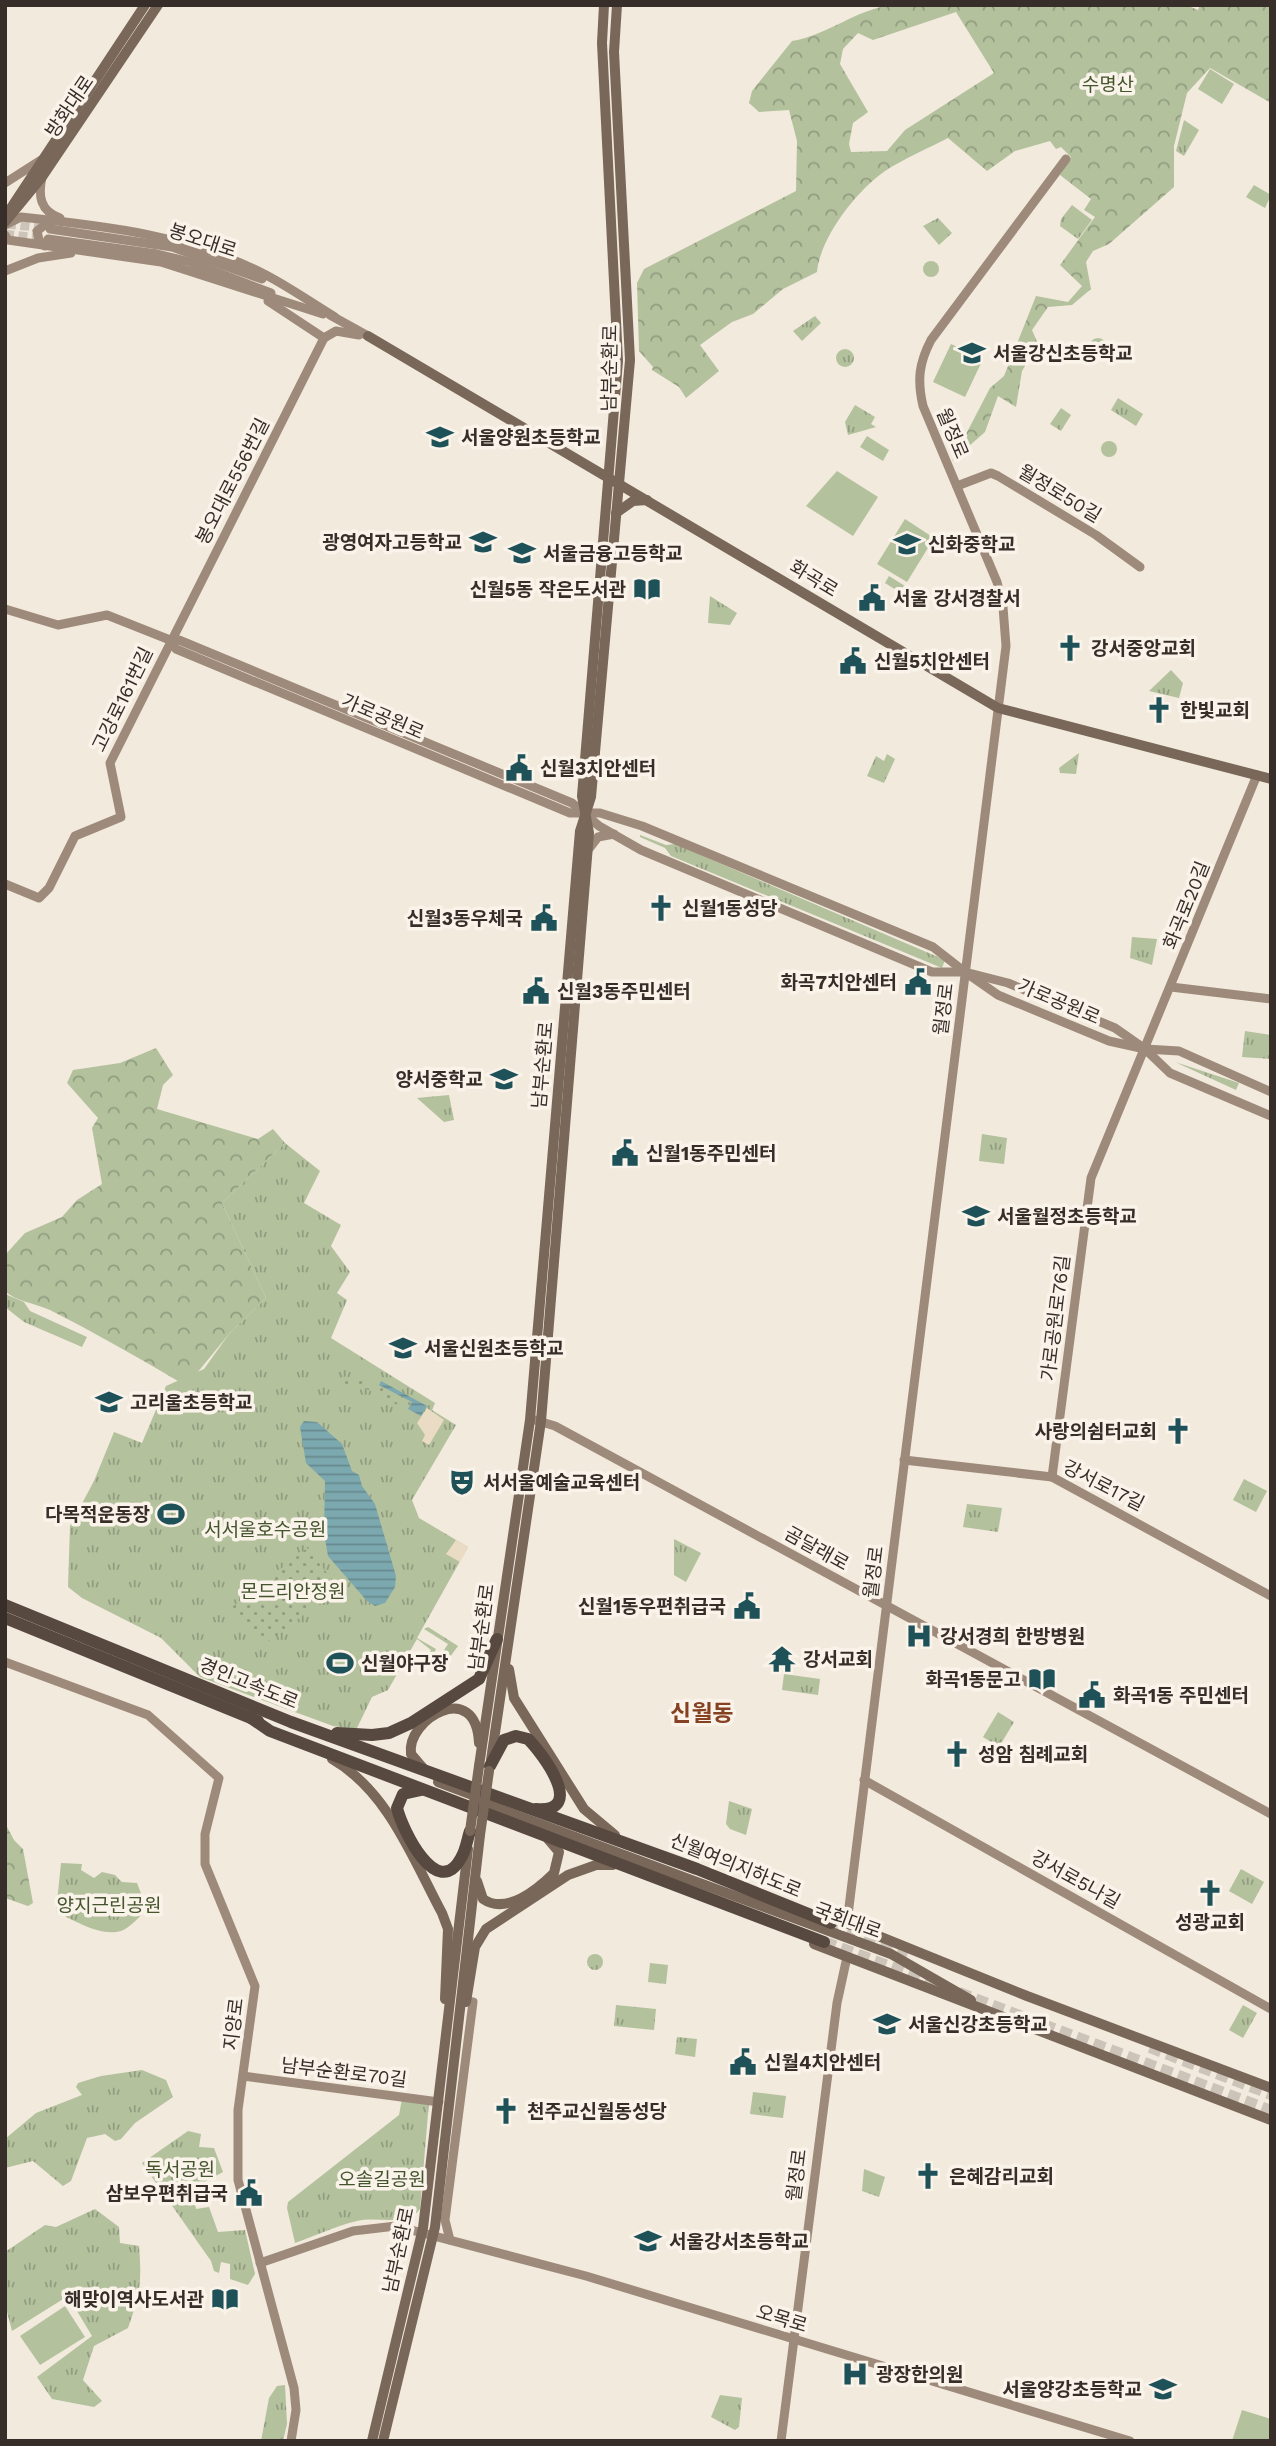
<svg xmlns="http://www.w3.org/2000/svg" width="1276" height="2446" font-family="'Work Sans','Noto Sans KR',sans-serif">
<defs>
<pattern id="forest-crowns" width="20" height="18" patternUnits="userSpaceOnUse" patternTransform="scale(1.75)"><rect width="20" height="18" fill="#b3c19d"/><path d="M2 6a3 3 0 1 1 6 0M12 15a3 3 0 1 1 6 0" fill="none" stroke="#929d80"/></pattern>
<pattern id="park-tufts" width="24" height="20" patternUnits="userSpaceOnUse" patternTransform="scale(1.75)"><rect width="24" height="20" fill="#b3c19d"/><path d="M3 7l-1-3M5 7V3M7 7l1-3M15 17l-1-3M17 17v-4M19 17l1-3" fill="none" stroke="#929d80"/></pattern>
<pattern id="garden-dots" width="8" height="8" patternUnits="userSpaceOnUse" patternTransform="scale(1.75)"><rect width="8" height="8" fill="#b3c19d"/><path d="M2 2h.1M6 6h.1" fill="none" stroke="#929d80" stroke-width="1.8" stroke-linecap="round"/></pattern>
<pattern id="water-rules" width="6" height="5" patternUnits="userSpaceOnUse" patternTransform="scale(1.75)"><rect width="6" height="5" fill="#7ca9af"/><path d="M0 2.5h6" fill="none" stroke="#668a8e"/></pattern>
</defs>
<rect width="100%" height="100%" fill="#f2eadd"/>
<g fill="#b3c19d">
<path d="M1210 69 1234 84 1222 104 1198 89Z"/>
<path d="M1254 185 1271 195 1265 208 1246 197Z"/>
<path d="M951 344 983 359 965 397 933 382Z"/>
<path d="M867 436 889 450 883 461 860 447Z"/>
<circle cx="1109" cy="449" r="8"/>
<path d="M837 471 878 497 853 536 806 506Z"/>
<path d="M905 519 934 538 907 582 877 564Z"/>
<path d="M889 576 913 591 909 598 885 583Z"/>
<path d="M65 2306 85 2337 40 2365 20 2336Z"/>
<path d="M1242 2410 1271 2419V2441H1232Z"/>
</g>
<g fill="url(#forest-crowns)" fill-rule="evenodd">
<path d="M891 5H1186L1198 10 1200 5H1271V103L1210 68 1187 93 1174 146V187L1109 244 1093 251 1086 262 1091 289 1072 305 1048 307 1032 330 1038 344 1022 371 1016 407 998 396 985 432 952 461 990 388 1004 376 1036 296 1068 302 1082 286 1060 265 1095 217 1084 210 1091 199 1060 175 1071 157 1061 147 1056 149 1050 141 1015 151 987 171 948 138C927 149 905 158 885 171 856 191 820 238 817 272L783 289 753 314 732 322 700 345 719 371 686 398 679 387 652 370 653 367 639 351 637 283 644 269 796 191 797 141 789 110 759 112 749 103 752 91 792 41C828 35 855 10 891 5ZM956 12 994 73 905 130 887 151 851 152 849 144 853 123 868 112 840 64 843 49 858 33 873 40Z"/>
<path d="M156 1048 173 1075 163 1085 157 1109 258 1139 273 1129 285 1143 222 1203 266 1298 229 1334 197 1373 178 1381C136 1356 93 1332 50 1310 35 1303 17 1302 5 1291V1255L25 1233 62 1217 77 1200 102 1184 92 1128 98 1118 67 1083 73 1070 120 1063Z"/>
<path d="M5 1823 14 1840 23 1849 33 1903 28 1906 5 1898Z"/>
</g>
<g fill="url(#park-tufts)">
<path d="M1184 120 1199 130 1184 156 1176 151Z"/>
<path d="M1072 205 1092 220 1078 239 1060 226 1061 219Z"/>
<path d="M938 218 952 233 939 245 923 226Z"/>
<circle cx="931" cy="269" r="8"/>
<path d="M815 316 821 323 802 341 793 331Z"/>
<circle cx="1098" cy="347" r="9"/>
<circle cx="845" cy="358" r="9"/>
<path d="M1118 398 1143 414 1136 426 1111 410Z"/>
<path d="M855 405 875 417 871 424 876 427 848 435 845 422Z"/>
<path d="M1061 408 1071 415 1061 431 1050 424Z"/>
<path d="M710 596 737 613 730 625 708 623Z"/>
<path d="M1171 670 1183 683 1179 698 1149 691Z"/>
<path d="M1079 753 1076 774 1060 773 1059 768Z"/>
<path d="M887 754 895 759 884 783 867 776 876 756 884 761Z"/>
<path d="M640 835 666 845 675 844 945 960 942 968 671 856 665 848 640 837Z"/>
<path d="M1132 937 1157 939 1152 965 1130 958Z"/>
<path d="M1245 1031 1271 1035V1059L1242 1057Z"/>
<path d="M1175 1062 1239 1083 1236 1090Z"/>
<path d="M449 1095 454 1120 444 1122 417 1098Z"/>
<path d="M982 1134 1007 1138 1004 1164 979 1161Z"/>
<path d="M285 1143 320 1171 304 1203 341 1225 331 1246 350 1272 337 1293 347 1300 331 1338 435 1403 432 1410 456 1425 412 1500 419 1518 468 1547 417 1638 436 1649 432 1658 437 1661 448 1644 424 1629 428 1627 458 1646 442 1668 427 1660 431 1650 417 1639 388 1690 372 1697 356 1730 333 1726 200 1677 161 1638 82 1598 68 1587 70 1526 94 1481 114 1432 142 1443 166 1386 204 1369 229 1334 266 1298 222 1203Z"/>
<path d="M5 1294 24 1302 30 1311 87 1337 82 1347 24 1322 5 1307Z"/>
<path d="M1244 1479 1267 1491 1256 1512 1233 1500Z"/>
<path d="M967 1504 1002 1508 998 1532 963 1527Z"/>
<path d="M674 1539 701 1553 686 1582 674 1575Z"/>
<path d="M784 1674 820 1679 818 1695 782 1690Z"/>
<path d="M998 1712 1014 1722 999 1747 983 1737Z"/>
<path d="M729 1801 752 1809 746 1835 730 1829 726 1824Z"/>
<path d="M61 1863 82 1864 81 1870 94 1878 102 1872 115 1875 122 1882 137 1883 147 1909C140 1916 130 1928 121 1931 100 1937 74 1920 56 1912Z"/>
<path d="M1241 1869 1264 1882 1252 1904 1229 1891Z"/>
<circle cx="595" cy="1962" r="8"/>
<path d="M650 1963 668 1965 666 1984 648 1982Z"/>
<path d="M616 2005 656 2009 654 2030 614 2026Z"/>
<path d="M1243 2005 1257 2013 1243 2038 1229 2030Z"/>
<path d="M677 2037 697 2039 695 2057 675 2054Z"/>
<path d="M142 2070 166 2080 173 2097 135 2123 121 2139 115 2141 105 2134 87 2138 71 2181 63 2186 33 2161 5 2168V2139L36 2113 82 2095 76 2087 78 2083 101 2076Z"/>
<path d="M753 2092 786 2096 783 2118 750 2114Z"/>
<path d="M402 2099 429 2102 420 2209C407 2227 377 2216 357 2221 336 2226 315 2236 295 2243L287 2208 288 2202 399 2115Z"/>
<path d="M188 2131 201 2134 199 2147 214 2148 223 2172 203 2183 193 2194 196 2209 209 2207 218 2232 245 2230 255 2274 248 2285 230 2279V2264L221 2262 219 2273 214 2271 211 2261 142 2163Z"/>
<path d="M864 2169 885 2177 879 2197 862 2191Z"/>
<path d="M95 2209 119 2227 120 2243 139 2246C142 2283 140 2294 128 2328L94 2346 83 2380 102 2401 94 2407 52 2399 37 2377 92 2336 68 2296 12 2331 5 2304V2252L45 2225 56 2227Z"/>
<path d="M285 2385 287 2424 283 2441H261L269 2398 277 2386Z"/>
<path d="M720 2395 742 2398 739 2427 735 2430 711 2417Z"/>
</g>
<g fill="url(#garden-dots)">
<path d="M345 1376 384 1387 411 1402 407 1410 365 1388H340Z"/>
<path d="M307 1548 339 1588 262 1646 232 1607Z"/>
</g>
<g fill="#eadcc4">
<path d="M427 1408 444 1420 429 1445 422 1441 425 1435 417 1423Z"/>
<path d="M456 1540 468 1547 460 1562 446 1554Z"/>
</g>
<g fill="url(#water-rules)">
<path d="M381 1381 427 1406 421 1416 408 1409 412 1402 379 1385Z"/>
<path d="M304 1421 317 1422 342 1444 352 1471 359 1475 362 1486 375 1504 396 1576 395 1587 385 1603 375 1606 367 1601 328 1556 324 1533 325 1481 306 1463 300 1427Z"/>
</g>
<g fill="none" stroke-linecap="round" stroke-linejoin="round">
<g stroke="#cdc4b9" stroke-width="9" stroke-dasharray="9 4.5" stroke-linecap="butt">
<path d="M7 224 45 228"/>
<path d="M5 234 45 239"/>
</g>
<g stroke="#cdc4b9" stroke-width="12" stroke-dasharray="12 6" stroke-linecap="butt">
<path d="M831 1923 908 1953"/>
<path d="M824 1942 1271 2111"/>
<path d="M1150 2047 1271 2094"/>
</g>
<g stroke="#9e8a7a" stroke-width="9">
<path d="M42 177C38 196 40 211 60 218"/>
<path d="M5 183 41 160"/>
<path d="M5 225 21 217C106 226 189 235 266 275 289 287 312 303 335 317"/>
<path d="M50 229 172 247 262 279"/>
<path d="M5 235 8 240 161 262 323 314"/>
<path d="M48 239 157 254 190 262 271 293"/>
<path d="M45 246 39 240 37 231 50 221"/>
<path d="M5 271 38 258 71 253"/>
<path d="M268 301 324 338"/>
<path d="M330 315 368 336"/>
<path d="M324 338 336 331 359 335"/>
<path d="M957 486 991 473 998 476 1096 535 1140 567"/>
<path d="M5 609 58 625 107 615 170 640H179L572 803 599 826 641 850 932 972H965L998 995 1109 1041 1145 1049 1170 1073 1271 1116"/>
<path d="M170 640 176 649 570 813H600L642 826 933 947 965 972 1008 983 1115 1028 1145 1049 1179 1051 1271 1092"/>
<path d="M588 850 598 837 614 834"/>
<path d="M5 884 39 898 49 888 75 836 121 817 110 763 324 338"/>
<path d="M1171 987 1271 999"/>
<path d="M535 1420 555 1426 1271 1814"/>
<path d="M904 1460 1052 1477 1271 1596"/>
<path d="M1052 1477 1091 1178 1257 775"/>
<path d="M5 1662 148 1715 219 1778 205 1834V1864L255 1986 238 2110V2180L294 2388 296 2410 291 2441"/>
<path d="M864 1780 1271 2009"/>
<path d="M847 1923 1006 646 1003 607 997 582 923 406C917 380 919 363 931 340L1066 159"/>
<path d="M243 2076 439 2102"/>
<path d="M450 2240 445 2220 473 2002 467 2001"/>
<path d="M260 2263 353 2231 396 2226 586 2276 1130 2441"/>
<path d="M781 2441 837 2003 847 1957"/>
</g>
<g stroke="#79675a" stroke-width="10">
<path d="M5 217 145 5"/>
<path d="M5 222 42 177 158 5"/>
<path d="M368 336 998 708 1271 779"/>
<path d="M616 513 633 501 647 500"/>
<path d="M509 1669 514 1698 584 1809 615 1835"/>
<path d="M332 1759C388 1791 413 1859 442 1913L448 1929 445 1999"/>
<path d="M491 1760 541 1421 589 833 582 796 618 361 602 43 604 5"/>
<path d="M479 1766 530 1420 580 831 591 797 630 360 614 52 617 5"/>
<path d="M423 1768 411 1754C406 1719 476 1678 479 1743"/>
<path d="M438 1782 483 1799"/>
<path d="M478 1801 891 1954 971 2000"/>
<path d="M477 1881 483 1899C506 1915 537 1890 554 1873L559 1852 548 1839"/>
<path d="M824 1914 1027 1996 1271 2088"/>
<path d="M814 1944 1271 2120"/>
<path d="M466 2002 475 1947 486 1929 568 1875 596 1865H613"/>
<path d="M372 2441 423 2228 468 1849"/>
<path d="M383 2441 435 2227 480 1835"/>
</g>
<g stroke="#584940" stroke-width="12">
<path d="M5 1605 291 1722 697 1869 831 1923"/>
<path d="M5 1618 258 1721"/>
<path d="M251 1718 270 1731 824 1942"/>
<path d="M337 1733 372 1735 389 1733 411 1723 479 1679 497 1639"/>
<path d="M490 1766 504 1740 516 1736 528 1739C543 1754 587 1813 536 1809"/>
<path d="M421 1790 403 1794 397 1808C402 1829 437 1902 461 1858 466 1850 467 1840 470 1831"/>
</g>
<g stroke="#79675a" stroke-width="10">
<path d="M470 1831 479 1766"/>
<path d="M480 1835 489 1771"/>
</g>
</g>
<defs>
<symbol id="school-bare" viewBox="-9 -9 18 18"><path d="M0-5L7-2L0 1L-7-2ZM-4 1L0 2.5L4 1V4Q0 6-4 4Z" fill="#1f5159" stroke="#faf3ea" stroke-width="2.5" paint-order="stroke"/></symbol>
<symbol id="library-bare" viewBox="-9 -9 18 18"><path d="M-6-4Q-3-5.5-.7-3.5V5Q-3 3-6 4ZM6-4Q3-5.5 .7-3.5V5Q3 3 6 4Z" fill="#1f5159" stroke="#faf3ea" stroke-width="2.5" paint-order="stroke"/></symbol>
<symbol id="civic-bare" viewBox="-9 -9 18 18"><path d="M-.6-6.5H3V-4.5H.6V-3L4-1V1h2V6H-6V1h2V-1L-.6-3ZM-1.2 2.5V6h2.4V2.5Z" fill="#1f5159" stroke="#faf3ea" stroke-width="2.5" paint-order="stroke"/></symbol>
<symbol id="church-bare" viewBox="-9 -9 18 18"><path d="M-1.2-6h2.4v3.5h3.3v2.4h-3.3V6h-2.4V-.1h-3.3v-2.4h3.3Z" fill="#1f5159" stroke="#faf3ea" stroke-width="2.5" paint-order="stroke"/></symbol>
<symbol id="theatre-bare" viewBox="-9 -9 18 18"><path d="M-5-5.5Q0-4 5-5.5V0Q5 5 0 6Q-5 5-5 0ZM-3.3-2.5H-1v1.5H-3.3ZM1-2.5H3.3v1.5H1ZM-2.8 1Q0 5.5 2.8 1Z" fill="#1f5159" stroke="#faf3ea" stroke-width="2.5" paint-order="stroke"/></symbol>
<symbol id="stadium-bare" viewBox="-9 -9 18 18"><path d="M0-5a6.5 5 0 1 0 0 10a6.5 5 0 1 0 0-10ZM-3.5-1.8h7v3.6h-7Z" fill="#1f5159" stroke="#faf3ea" stroke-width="2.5" paint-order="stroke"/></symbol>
<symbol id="hospital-bare" viewBox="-9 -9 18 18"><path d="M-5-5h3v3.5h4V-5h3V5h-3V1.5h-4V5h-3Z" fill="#1f5159" stroke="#faf3ea" stroke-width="2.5" paint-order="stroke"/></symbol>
<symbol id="temple-bare" viewBox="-9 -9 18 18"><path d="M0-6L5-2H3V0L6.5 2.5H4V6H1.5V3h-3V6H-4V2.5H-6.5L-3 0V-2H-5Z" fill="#1f5159" stroke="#faf3ea" stroke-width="2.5" paint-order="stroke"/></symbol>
</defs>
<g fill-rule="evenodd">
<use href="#school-bare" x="953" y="334" width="38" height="38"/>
<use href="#school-bare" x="421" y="418" width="38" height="38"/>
<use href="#school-bare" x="464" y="523" width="38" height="38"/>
<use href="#school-bare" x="888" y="525" width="38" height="38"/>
<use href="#school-bare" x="503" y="534" width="38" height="38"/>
<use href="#library-bare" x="628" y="570" width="38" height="38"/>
<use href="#civic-bare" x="853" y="579" width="38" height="38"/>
<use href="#church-bare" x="1051" y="629" width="38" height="38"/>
<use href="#civic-bare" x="834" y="642" width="38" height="38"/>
<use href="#church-bare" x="1140" y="691" width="38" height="38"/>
<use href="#civic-bare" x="500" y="749" width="38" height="38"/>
<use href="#church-bare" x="642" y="889" width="38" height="38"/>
<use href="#civic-bare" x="525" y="899" width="38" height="38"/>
<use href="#civic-bare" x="899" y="963" width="38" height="38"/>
<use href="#civic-bare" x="517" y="972" width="38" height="38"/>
<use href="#school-bare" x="485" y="1060" width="38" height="38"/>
<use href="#civic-bare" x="606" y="1134" width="38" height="38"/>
<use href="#school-bare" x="957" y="1197" width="38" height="38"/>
<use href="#school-bare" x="384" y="1329" width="38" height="38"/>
<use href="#school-bare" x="90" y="1383" width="38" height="38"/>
<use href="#church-bare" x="1159" y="1412" width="38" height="38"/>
<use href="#theatre-bare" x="443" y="1463" width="38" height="38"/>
<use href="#stadium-bare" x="152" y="1495" width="38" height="38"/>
<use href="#civic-bare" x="728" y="1587" width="38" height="38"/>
<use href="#hospital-bare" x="900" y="1617" width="38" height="38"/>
<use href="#temple-bare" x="763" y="1640" width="38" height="38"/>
<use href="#stadium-bare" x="321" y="1644" width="38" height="38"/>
<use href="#library-bare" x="1023" y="1660" width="38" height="38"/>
<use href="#civic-bare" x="1073" y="1676" width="38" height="38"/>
<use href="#church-bare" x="938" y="1735" width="38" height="38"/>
<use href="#church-bare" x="1191" y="1874" width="38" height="38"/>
<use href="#school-bare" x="868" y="2005" width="38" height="38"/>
<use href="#civic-bare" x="724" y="2043" width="38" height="38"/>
<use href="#church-bare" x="487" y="2092" width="38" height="38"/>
<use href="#church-bare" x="909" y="2157" width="38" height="38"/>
<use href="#civic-bare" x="230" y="2174" width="38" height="38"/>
<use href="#school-bare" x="629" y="2222" width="38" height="38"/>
<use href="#library-bare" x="206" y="2280" width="38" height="38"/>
<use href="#hospital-bare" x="836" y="2355" width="38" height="38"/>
<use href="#school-bare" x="1144" y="2370" width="38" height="38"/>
</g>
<g text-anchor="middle" stroke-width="7" stroke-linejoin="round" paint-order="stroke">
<g font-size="19" fill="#44552d" stroke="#faf3ea">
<text x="1108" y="91">수명산</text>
<text x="265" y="1536">서서울호수공원</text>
<text x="293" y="1598">몬드리안정원</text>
<text x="109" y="1912">양지근린공원</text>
<text x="180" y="2176">독서공원</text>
<text x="382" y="2186">오솔길공원</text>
</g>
<g font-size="19" fill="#372e29" stroke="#faf3ea">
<text transform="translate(69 106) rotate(-56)" y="7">방화대로</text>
<text transform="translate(203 240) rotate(18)" y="7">봉오대로</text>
<text transform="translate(609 368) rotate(-89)" y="7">남부순환로</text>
<text transform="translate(953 433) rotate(67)" y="7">월정로</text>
<text transform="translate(232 481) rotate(-63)" y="7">봉오대로556번길</text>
<text transform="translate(1060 493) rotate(31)" y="7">월정로50길</text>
<text transform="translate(814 578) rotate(31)" y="7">화곡로</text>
<text transform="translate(122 699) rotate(-64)" y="7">고강로161번길</text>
<text transform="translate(383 716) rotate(23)" y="7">가로공원로</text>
<text transform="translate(1186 905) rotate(-68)" y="7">화곡로20길</text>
<text transform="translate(1059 1001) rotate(23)" y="7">가로공원로</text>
<text transform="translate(943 1009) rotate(-83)" y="7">월정로</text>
<text transform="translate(542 1065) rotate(-85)" y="7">남부순환로</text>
<text transform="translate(1055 1318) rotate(-83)" y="7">가로공원로76길</text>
<text transform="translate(1104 1485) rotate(27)" y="7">강서로17길</text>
<text transform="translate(817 1548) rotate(29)" y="7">곰달래로</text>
<text transform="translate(873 1572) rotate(-83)" y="7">월정로</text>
<text transform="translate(481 1627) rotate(-82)" y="7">남부순환로</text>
<text transform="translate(249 1683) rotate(22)" y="7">경인고속도로</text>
<text transform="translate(736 1865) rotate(22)" y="7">신월여의지하도로</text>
<text transform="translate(1076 1879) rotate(29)" y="7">강서로5나길</text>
<text transform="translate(848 1920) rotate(20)" y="7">국회대로</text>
<text transform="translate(233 2024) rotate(-83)" y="7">지양로</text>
<text transform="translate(344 2072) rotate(7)" y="7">남부순환로70길</text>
<text transform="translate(796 2175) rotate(-83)" y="7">월정로</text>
<text transform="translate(398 2250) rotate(-78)" y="7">남부순환로</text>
<text transform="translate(782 2318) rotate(17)" y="7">오목로</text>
</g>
<g font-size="19" font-weight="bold" fill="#372e29" stroke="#faf3ea" text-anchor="start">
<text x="993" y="360">서울강신초등학교</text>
<text x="461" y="444">서울양원초등학교</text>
<text x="462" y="549" text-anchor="end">광영여자고등학교</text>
<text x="928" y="551">신화중학교</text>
<text x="543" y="560">서울금융고등학교</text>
<text x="626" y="596" text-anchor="end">신월5동 작은도서관</text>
<text x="893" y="605">서울 강서경찰서</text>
<text x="1091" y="655">강서중앙교회</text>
<text x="874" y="668">신월5치안센터</text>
<text x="1180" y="717">한빛교회</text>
<text x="540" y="775">신월3치안센터</text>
<text x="682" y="915">신월1동성당</text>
<text x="523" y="925" text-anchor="end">신월3동우체국</text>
<text x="897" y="989" text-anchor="end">화곡7치안센터</text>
<text x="557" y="998">신월3동주민센터</text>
<text x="483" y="1086" text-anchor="end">양서중학교</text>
<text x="646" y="1160">신월1동주민센터</text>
<text x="997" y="1223">서울월정초등학교</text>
<text x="424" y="1355">서울신원초등학교</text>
<text x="130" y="1409">고리울초등학교</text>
<text x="1157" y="1438" text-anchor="end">사랑의쉼터교회</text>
<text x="483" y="1489">서서울예술교육센터</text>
<text x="150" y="1521" text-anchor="end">다목적운동장</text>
<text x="726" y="1613" text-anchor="end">신월1동우편취급국</text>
<text x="940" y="1643">강서경희 한방병원</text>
<text x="803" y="1666">강서교회</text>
<text x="361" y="1670">신월야구장</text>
<text x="1021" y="1686" text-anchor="end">화곡1동문고</text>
<text x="1113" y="1702">화곡1동 주민센터</text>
<text x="978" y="1761">성암 침례교회</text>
<text x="1210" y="1929" text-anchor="middle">성광교회</text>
<text x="908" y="2031">서울신강초등학교</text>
<text x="764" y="2069">신월4치안센터</text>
<text x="527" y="2118">천주교신월동성당</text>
<text x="949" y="2183">은혜감리교회</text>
<text x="228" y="2200" text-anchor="end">삼보우편취급국</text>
<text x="669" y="2248">서울강서초등학교</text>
<text x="204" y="2306" text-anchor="end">해맞이역사도서관</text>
<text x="876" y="2381">광장한의원</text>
<text x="1142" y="2396" text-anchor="end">서울양강초등학교</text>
</g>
<g font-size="23" font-weight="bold" fill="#864123" stroke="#faf3ea">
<text x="702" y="1721">신월동</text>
</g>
</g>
<rect width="1276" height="2446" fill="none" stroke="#372e29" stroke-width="14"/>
</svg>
